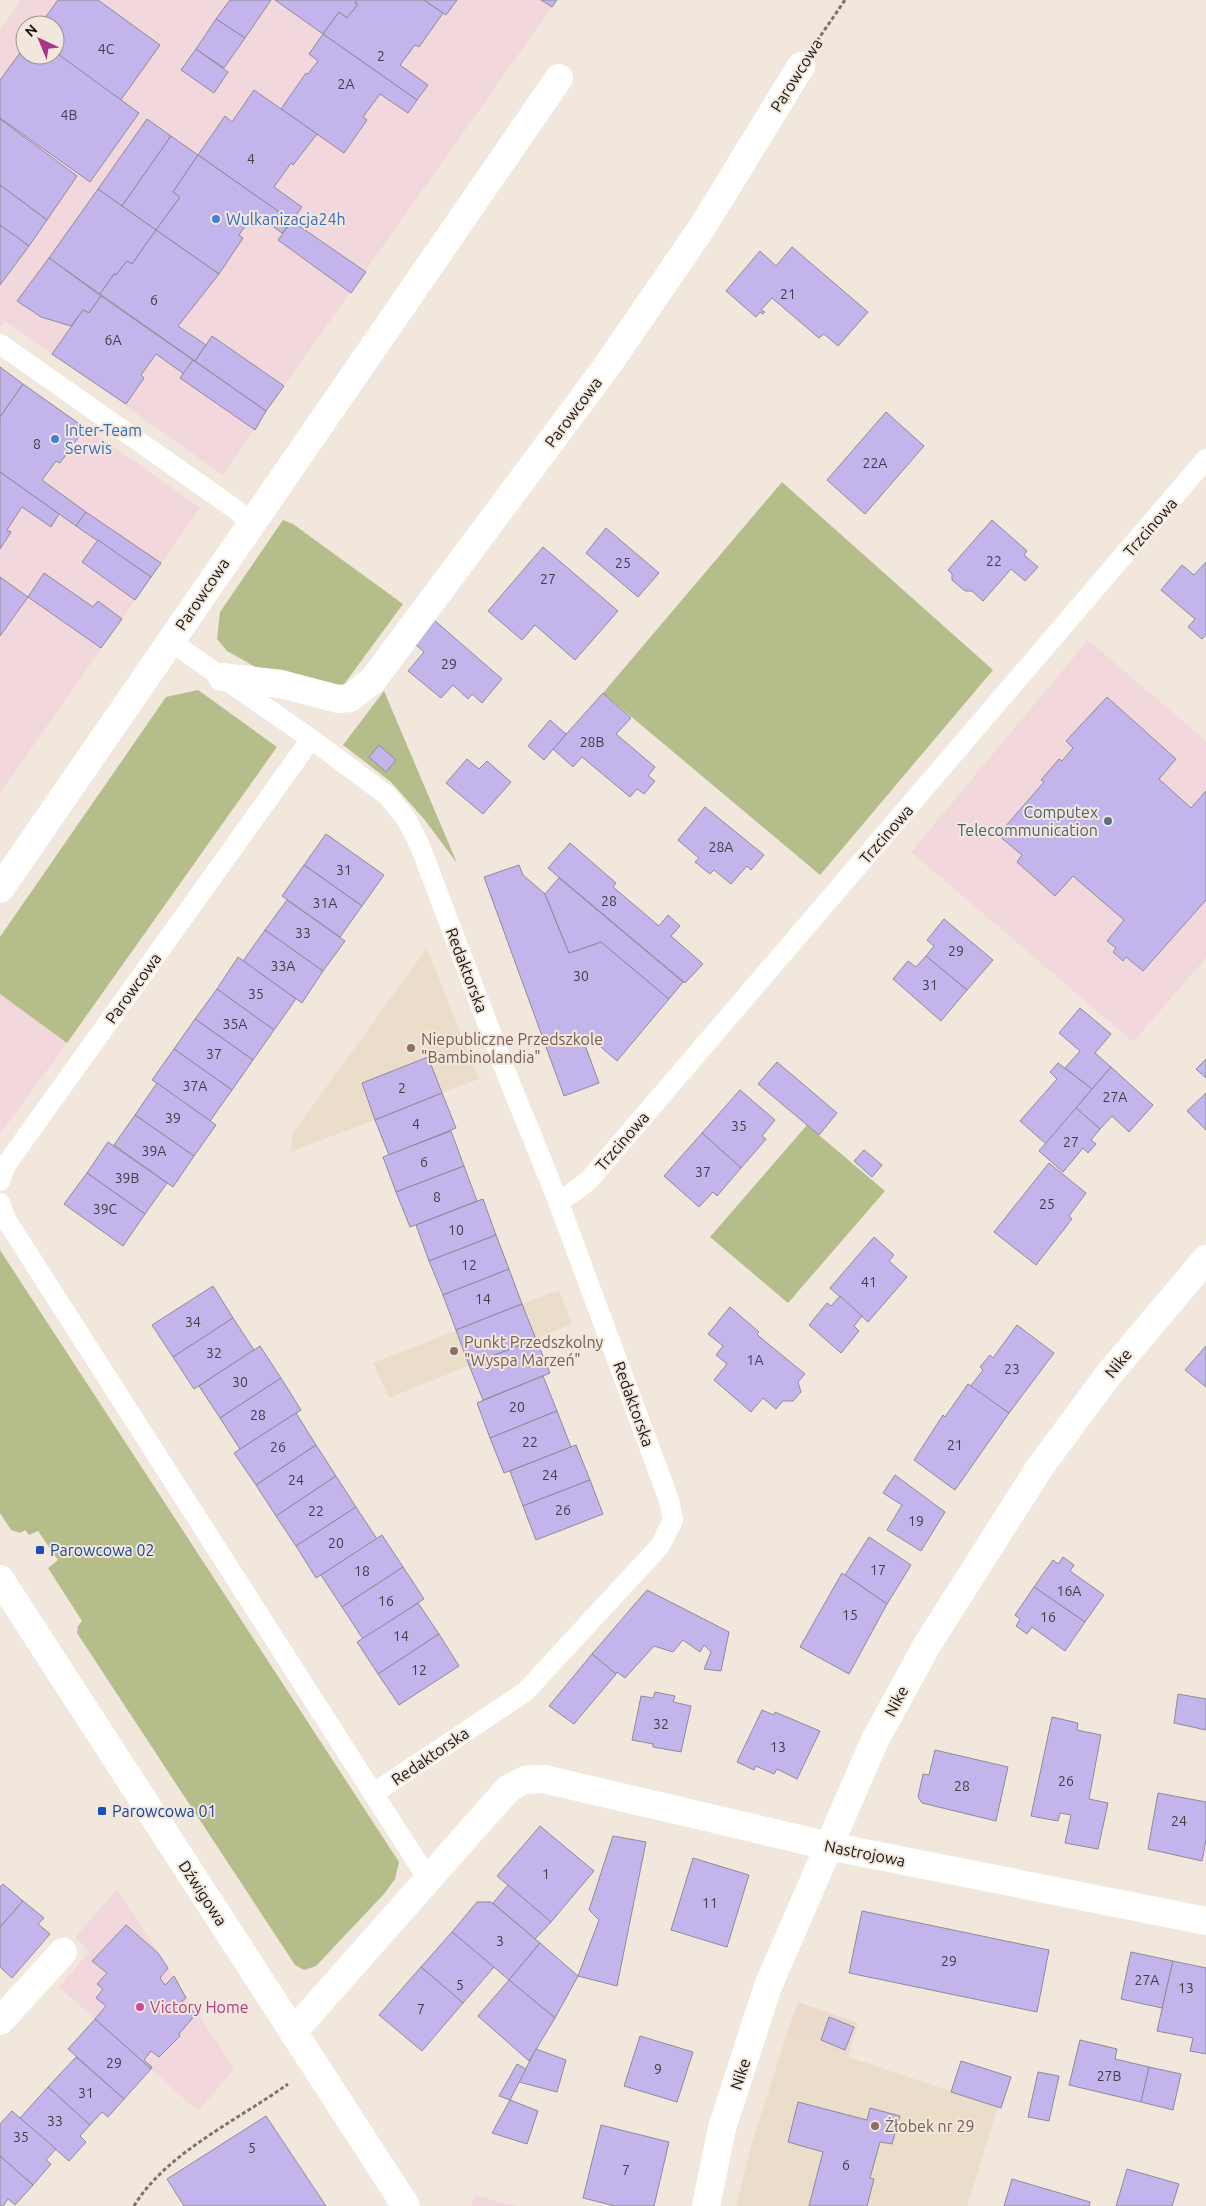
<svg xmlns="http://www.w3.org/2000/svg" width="1206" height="2206" font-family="Ubuntu,sans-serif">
<rect width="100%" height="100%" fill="#f2e7dd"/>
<g fill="#f2d8dd" fill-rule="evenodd">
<path d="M21 0H557L284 386 223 475 5 321 0 328V30ZM25 25H55V55H25Z"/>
<path d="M0 367 200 508 0 793Z"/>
<path d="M1088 640 1206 741V958L1133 1042 911 852Z"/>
<path d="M0 994 67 1043 0 1134Z"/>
<path d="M117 1889 234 2069 198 2111 59 1987 89 1952 75 1937Z"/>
<path d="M475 2196 518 2206H471Z"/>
</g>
<path fill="#ecdbcc" d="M798 2002 858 2023 848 2057 786 2036Z"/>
<g fill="#eadeca">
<path d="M427 948 479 1079 291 1152 293 1133Z"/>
<path d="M559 1290 572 1324 389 1398 373 1363Z"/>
<path d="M786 2036 998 2107 967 2206H736L751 2146Z"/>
</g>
<g fill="#b5be8a">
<path d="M782 482 993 670 820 875 603 693Z"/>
<path d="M283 520 293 524 403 604 342 687 268 674 227 651 217 639 220 612Z"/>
<path d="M198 690 277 747 67 1043 0 994V937L166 697Z"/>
<path d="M384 691 457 863 424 819 391 782 343 745Z"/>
<path d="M807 1125 885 1191 788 1303 710 1237Z"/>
<path d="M0 1250 399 1862 395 1879 384 1894 316 1966 304 1970 295 1965 77 1633 78 1626 82 1621 48 1568 58 1560 38 1531 29 1535 25 1530 20 1533 11 1530 0 1513Z"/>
</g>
<g fill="#c3b5ec" stroke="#8e8b98">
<path d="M58 0H98L160 45 120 101 55 52V25H40Z"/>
<path d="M230 0H271L245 38 216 19Z"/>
<path d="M275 0H357L355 3 358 4 347 18 339 12 323 34Z"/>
<path d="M357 0H424L443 13 419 47 415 45 400 65 428 85 417 100 323 34 339 12 347 18 358 4 355 3Z"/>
<path d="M424 0H457L446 15Z"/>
<path d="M541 0H557L552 7Z"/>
<path d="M216 19 245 38 224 68 196 49Z"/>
<path d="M323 34 417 100 408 113 380 94 363 117 367 120 344 153 281 109 306 73 308 74 318 61 309 54Z"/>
<path d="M25 46V55H55V52L139 113 90 182 0 118V80Z"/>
<path d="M196 49 228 72 214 93 181 70Z"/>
<path d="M254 90 317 134 293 165 291 163 274 187 302 207 292 221 198 155 225 116 232 122Z"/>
<path d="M0 119 77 176 47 220 0 185Z"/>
<path d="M147 119 171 136 122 206 98 189Z"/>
<path d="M171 136 198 155 173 192 180 197 156 230 122 206Z"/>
<path d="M198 155 292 221 282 233 254 213 239 235 243 238 219 274 156 230 180 197 173 192Z"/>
<path d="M0 185 47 220 29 246 0 225Z"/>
<path d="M98 189 156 230 132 264 127 261 116 275 114 274 100 294 49 258Z"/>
<path d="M292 221 366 272 351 293 278 240Z"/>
<path d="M0 225 29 246 0 285Z"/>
<path d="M156 230 219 274 178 326 206 345 195 361 100 294 114 274 116 275 127 261 132 264Z"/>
<path d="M792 247 868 312 838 346 824 334 819 338 772 298 761 310 765 312 763 314 760 312 756 317 726 291 760 251 776 266Z"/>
<path d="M49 258 101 296 89 313 83 310 71 326 41 317 17 301Z"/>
<path d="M101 296 193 360 184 374 156 354 141 375 144 378 126 404 52 354 83 310 89 313Z"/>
<path d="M212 336 284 386 266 411 195 361Z"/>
<path d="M193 360 266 411 255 430 180 378Z"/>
<path d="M0 367 23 384 0 417Z"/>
<path d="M23 384 85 428 60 463 56 461 42 480 86 512 76 526 0 472V417Z"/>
<path d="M886 412 924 446 865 514 827 480Z"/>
<path d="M0 472 59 514 51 527 22 507 7 530 11 532 0 549Z"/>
<path d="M86 512 161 563 151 577 76 526Z"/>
<path d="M992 520 1027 551 1024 555 1038 567 1025 581 1011 569 983 601 972 591H965L952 580V574L948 570Z"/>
<path d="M606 528 659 573 638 597 586 553Z"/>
<path d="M98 540 151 577 135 600 82 562Z"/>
<path d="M543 547 618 611 575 660 535 625 522 640 488 611Z"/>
<path d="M1206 562V635L1202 639 1188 627 1195 619 1161 590 1182 565 1194 575Z"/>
<path d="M44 573 93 607 98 601 122 619 101 648 28 597Z"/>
<path d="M0 577 28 597 0 636Z"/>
<path d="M434 620 502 679 482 703 472 694 468 699 453 685 441 698 408 671 424 652 415 644Z"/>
<path d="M603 693 631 718 616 734 655 767 648 776 655 781 644 794 637 789 630 797 582 757 573 767 553 749Z"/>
<path d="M1107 697 1176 759 1159 779 1191 808 1206 791V900L1143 971 1126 957 1123 961 1113 952 1116 948 1107 941 1124 920 1073 876 1055 896 1017 862 1022 855 998 835 1044 782 1041 780 1059 759 1062 761 1073 748 1066 741Z"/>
<path d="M550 720 566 734 544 760 528 746Z"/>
<path d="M379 745 396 760 386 772 369 757Z"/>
<path d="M467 759 479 769 487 761 511 782 483 814 446 783Z"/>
<path d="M705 807 764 855 751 870 747 866 731 884 714 870 710 874 695 862 699 858 678 840Z"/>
<path d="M326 834 384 875 362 906 304 865Z"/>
<path d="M570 843 616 883 613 887 659 926 668 915 680 926 671 936 703 964 685 983 548 868Z"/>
<path d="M304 865 362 906 340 937 282 896Z"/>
<path d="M519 865 523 875 545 894 569 953 601 942 669 999 617 1061 594 1041 585 1045 599 1083 564 1096 484 877Z"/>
<path d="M559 878 683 982 669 999 601 942 569 953 545 894Z"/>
<path d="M287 900 345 941 323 971 265 930Z"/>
<path d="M944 919 993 960 967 990 926 956 934 946 927 940Z"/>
<path d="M265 930 323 971 302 1003 243 961Z"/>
<path d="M926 956 967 990 941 1021 893 979 908 961 916 967Z"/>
<path d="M238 957 296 999 274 1030 217 989Z"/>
<path d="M217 989 274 1030 253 1060 195 1019Z"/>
<path d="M1080 1008 1111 1034 1095 1053 1111 1067 1092 1089 1065 1068 1080 1051 1059 1033Z"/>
<path d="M195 1019 253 1060 232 1090 174 1049Z"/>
<path d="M174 1049 232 1090 210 1121 152 1080Z"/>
<path d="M428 1057 442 1093 375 1120 362 1083Z"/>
<path d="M1206 1059V1078L1196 1069Z"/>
<path d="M777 1062 837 1113 819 1135 758 1084Z"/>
<path d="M1058 1063 1092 1089 1046 1144 1020 1121 1057 1079 1050 1072Z"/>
<path d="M1111 1067 1153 1105 1129 1132 1112 1116 1100 1129 1076 1108Z"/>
<path d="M157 1083 216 1125 194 1156 135 1115Z"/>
<path d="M740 1090 775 1120 762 1136 766 1139 741 1168 702 1133Z"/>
<path d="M442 1093 456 1128 389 1155 375 1120Z"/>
<path d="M1206 1093V1130L1187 1111Z"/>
<path d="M1076 1108 1100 1129 1091 1140 1096 1144 1088 1153 1083 1148 1063 1172 1039 1151Z"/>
<path d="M135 1115 194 1156 173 1187 114 1145Z"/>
<path d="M451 1131 464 1166 396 1192 383 1157Z"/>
<path d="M702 1133 741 1168 717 1196 713 1192 699 1207 664 1176Z"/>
<path d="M108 1142 167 1183 145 1214 87 1173Z"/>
<path d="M864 1150 882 1165 872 1177 854 1161Z"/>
<path d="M1049 1163 1086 1193 1069 1216 1072 1219 1036 1265 994 1232Z"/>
<path d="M464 1166 477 1201 410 1227 396 1192Z"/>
<path d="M87 1173 145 1214 123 1246 64 1204Z"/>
<path d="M483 1199 496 1235 429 1261 416 1225Z"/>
<path d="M496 1235 509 1269 443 1295 429 1261Z"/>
<path d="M874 1237 894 1255 889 1261 907 1277 868 1322 830 1288Z"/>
<path d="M509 1269 522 1304 456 1330 443 1295Z"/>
<path d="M213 1286 233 1318 173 1357 152 1325Z"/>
<path d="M840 1296 862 1316 854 1326 859 1331 841 1353 809 1325 827 1303 831 1306Z"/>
<path d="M522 1304 536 1339 469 1365 456 1330Z"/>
<path d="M730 1307 759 1332 757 1334 761 1338 805 1374 798 1382 801 1392 793 1401H783L776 1409 763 1398 751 1412 714 1380 727 1364 716 1355 723 1346 708 1334Z"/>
<path d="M233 1318 254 1350 194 1389 173 1357Z"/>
<path d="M1017 1325 1054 1353 1009 1413 970 1387 983 1370 980 1367 990 1355 993 1358Z"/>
<path d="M536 1339 550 1373 483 1400 469 1365Z"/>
<path d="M260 1346 281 1378 220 1418 199 1386Z"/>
<path d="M1206 1346V1387L1185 1370Z"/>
<path d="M543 1376 557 1411 490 1438 477 1403Z"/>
<path d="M281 1378 301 1410 240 1449 220 1418Z"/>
<path d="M968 1384 1009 1413 955 1490 914 1460 943 1415 945 1417Z"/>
<path d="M557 1411 571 1447 504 1473 490 1438Z"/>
<path d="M296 1413 316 1445 256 1485 234 1453Z"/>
<path d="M316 1445 336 1476 276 1516 256 1485Z"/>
<path d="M576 1445 590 1480 523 1506 510 1471Z"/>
<path d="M895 1475 945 1512 921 1551 887 1530 902 1505 883 1493Z"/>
<path d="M336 1476 356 1507 296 1546 276 1516Z"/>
<path d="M590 1480 603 1514 536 1540 523 1506Z"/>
<path d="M356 1507 377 1539 316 1578 296 1546Z"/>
<path d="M382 1535 403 1567 342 1607 321 1575Z"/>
<path d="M869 1537 911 1565 887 1604 845 1575Z"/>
<path d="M1063 1557 1074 1565 1070 1571 1104 1595 1085 1622 1034 1587 1053 1560 1058 1564Z"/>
<path d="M403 1567 424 1599 363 1639 342 1607Z"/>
<path d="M842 1573 887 1604 849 1674 800 1647Z"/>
<path d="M1034 1587 1085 1622 1065 1651 1032 1627 1027 1634 1016 1626 1020 1619 1015 1615Z"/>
<path d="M647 1590 729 1632 721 1671 704 1669 711 1652 704 1645 700 1652 683 1640 673 1652 654 1646 625 1678 617 1672 616 1674 592 1654Z"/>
<path d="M418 1603 439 1634 378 1674 357 1642Z"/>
<path d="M439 1634 459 1666 399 1705 378 1674Z"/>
<path d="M592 1654 616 1674 574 1724 549 1706Z"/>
<path d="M655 1692 675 1696 673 1702 691 1706 681 1752 653 1747V1744L632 1740 641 1696 653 1698Z"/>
<path d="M1178 1694 1206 1699V1730L1174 1723Z"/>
<path d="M762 1710 774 1715 775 1712 820 1731 797 1779 777 1769 774 1774 756 1766 754 1770 737 1762Z"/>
<path d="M1052 1717 1078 1723 1077 1730 1101 1735 1089 1799 1108 1803 1098 1849 1065 1843 1071 1815 1060 1813 1058 1821 1031 1816Z"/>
<path d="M935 1750 1008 1767 996 1821 922 1803 918 1797 923 1774 929 1775Z"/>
<path d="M1158 1793 1206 1802V1840L1202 1861 1148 1849Z"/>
<path d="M540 1826 594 1871 551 1922 497 1876Z"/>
<path d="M613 1836 646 1842 617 1986 578 1976 599 1920 589 1910Z"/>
<path d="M693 1858 749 1875 727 1947 671 1930Z"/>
<path d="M3 1884 23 1901 0 1927V1887Z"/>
<path d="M508 1885 551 1922 535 1939 493 1903Z"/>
<path d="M23 1901 44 1918 38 1924 50 1934 12 1978 0 1967V1927Z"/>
<path d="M477 1902H491L540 1943 509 1980 452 1932Z"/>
<path d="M862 1911 1049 1950 1037 2012 849 1973Z"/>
<path d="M126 1925 158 1953 168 1968 160 1978 165 1985 174 1976 186 1998 182 2001 196 2014 179 2034 180 2036 159 2057 151 2051 144 2060 152 2067 151 2069 95 2019 106 2006 96 1998 103 1989 97 1984 107 1973 92 1961Z"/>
<path d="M452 1932 494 1967 463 2003 421 1967Z"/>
<path d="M540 1943 578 1976 555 2018 509 1980Z"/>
<path d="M1131 1952 1173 1961 1162 2008 1121 1999Z"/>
<path d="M1173 1961 1206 1968V2054L1190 2051 1193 2038 1157 2031Z"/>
<path d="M421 1967 463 2003 422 2051 379 2015Z"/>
<path d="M509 1980 555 2018 529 2061 478 2016Z"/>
<path d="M829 2017 854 2027 845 2050 821 2040Z"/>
<path d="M95 2019 151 2069 124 2099 68 2049Z"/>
<path d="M640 2036 693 2052 677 2102 624 2086Z"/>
<path d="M1080 2040 1117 2049 1115 2059 1149 2067 1141 2102 1069 2085Z"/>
<path d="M536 2049 566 2060 557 2092 519 2082Z"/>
<path d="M76 2057 124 2099 108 2117 102 2112 90 2125 48 2087Z"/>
<path d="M961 2061 1011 2077 1001 2108 951 2092Z"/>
<path d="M517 2064 526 2069 510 2100 499 2096Z"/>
<path d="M1149 2067 1181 2074 1173 2110 1141 2102Z"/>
<path d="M1038 2072 1059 2076 1049 2121 1028 2117Z"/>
<path d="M48 2087 90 2125 80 2136 86 2142 69 2161 20 2118Z"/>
<path d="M510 2100 538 2111 527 2144 492 2133Z"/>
<path d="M798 2102 867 2120 870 2108 900 2116 892 2144 880 2142 870 2178 874 2179 867 2206H809L823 2152 788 2142Z"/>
<path d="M12 2111 56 2149 46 2160 51 2164 33 2185 0 2156V2124Z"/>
<path d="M266 2116 326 2206H184L167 2179Z"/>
<path d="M601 2125 669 2142 654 2206H615L583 2198Z"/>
<path d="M0 2156 33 2185 15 2205 8 2199 3 2206H0Z"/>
<path d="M1127 2169 1179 2184 1172 2206H1116Z"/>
<path d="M1012 2179 1090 2202 1089 2206H1004Z"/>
</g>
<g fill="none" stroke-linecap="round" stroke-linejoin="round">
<g stroke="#7c746e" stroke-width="3" stroke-dasharray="4 2.5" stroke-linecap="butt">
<path d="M817 41 845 0"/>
<path d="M134 2206C166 2153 238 2120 288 2084"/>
</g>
<g stroke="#fff" stroke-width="20">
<path d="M0 344 252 521"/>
<path d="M311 739 388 796 407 820 420 846 505 1070 558 1201 669 1500 673 1520 660 1546 525 1692 374 1793"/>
<path d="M0 1181 6 1165 311 739 170 641"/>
<path d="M558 1201 571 1194 589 1180 1206 459"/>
<path d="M0 1203 7 1221 428 1879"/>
</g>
<g stroke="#fff" stroke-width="28">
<path d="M222 677 281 684 338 699 350 698 373 680 607 366 703 226 801 66"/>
<path d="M0 889 559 78"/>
<path d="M0 2021 63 1952"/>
<path d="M293 2032 508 1789 525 1780 544 1779 829 1846 1206 1921"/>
<path d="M706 2206 722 2128 768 1986 875 1740 927 1645 1040 1467 1109 1374 1206 1259"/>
</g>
<path stroke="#fff" stroke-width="28" d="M0 1579 406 2206"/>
</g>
<g fill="#3f7fe0" stroke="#f2e7dd" stroke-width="2">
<circle cx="216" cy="219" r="5"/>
<circle cx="55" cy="439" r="5"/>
</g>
<circle fill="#5c6f8a" stroke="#f2e7dd" stroke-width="2" cx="1108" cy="821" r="5"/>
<g fill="#8d6e63" stroke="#f2e7dd" stroke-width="2">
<circle cx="411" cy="1048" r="5"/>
<circle cx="454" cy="1351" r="5"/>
<circle cx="875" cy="2126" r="5"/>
</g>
<g fill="#1a4fb4" stroke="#f2e7dd" stroke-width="2">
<rect x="35" y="1545" width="10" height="10" rx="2.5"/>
<rect x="97" y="1806" width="10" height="10" rx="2.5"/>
</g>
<circle fill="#d1479c" stroke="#f2e7dd" stroke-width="2" cx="140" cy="2007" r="5"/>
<g text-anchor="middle" stroke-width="4" stroke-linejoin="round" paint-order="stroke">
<g font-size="14" fill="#423c46">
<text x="106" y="54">4C</text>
<text x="381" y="61">2</text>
<text x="346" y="89">2A</text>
<text x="69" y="120">4B</text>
<text x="251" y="164">4</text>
<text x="788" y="299">21</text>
<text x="154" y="305">6</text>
<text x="113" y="345">6A</text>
<text x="37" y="449">8</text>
<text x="875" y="468">22A</text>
<text x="994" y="566">22</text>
<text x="623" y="568">25</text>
<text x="548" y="584">27</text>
<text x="449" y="669">29</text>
<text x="592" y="747">28B</text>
<text x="721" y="852">28A</text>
<text x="344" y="875">31</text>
<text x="609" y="906">28</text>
<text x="325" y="908">31A</text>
<text x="303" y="938">33</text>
<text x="956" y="956">29</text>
<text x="283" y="971">33A</text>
<text x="581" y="981">30</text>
<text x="930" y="990">31</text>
<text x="256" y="999">35</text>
<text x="235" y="1029">35A</text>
<text x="214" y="1059">37</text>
<text x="195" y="1091">37A</text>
<text x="402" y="1093">2</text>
<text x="1115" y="1102">27A</text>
<text x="173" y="1123">39</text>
<text x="416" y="1129">4</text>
<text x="739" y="1131">35</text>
<text x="1071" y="1147">27</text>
<text x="154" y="1156">39A</text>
<text x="424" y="1167">6</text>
<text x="703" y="1177">37</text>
<text x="127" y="1183">39B</text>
<text x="437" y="1202">8</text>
<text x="1047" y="1209">25</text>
<text x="105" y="1214">39C</text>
<text x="456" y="1235">10</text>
<text x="469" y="1270">12</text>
<text x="869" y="1287">41</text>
<text x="483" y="1304">14</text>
<text x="193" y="1327">34</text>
<text x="214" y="1358">32</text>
<text x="755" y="1365">1A</text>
<text x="1012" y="1374">23</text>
<text x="240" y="1387">30</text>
<text x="517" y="1412">20</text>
<text x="258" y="1420">28</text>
<text x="530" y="1447">22</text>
<text x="955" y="1450">21</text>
<text x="278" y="1452">26</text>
<text x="550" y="1480">24</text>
<text x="296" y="1485">24</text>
<text x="563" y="1515">26</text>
<text x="316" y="1516">22</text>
<text x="916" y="1526">19</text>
<text x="336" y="1548">20</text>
<text x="878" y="1575">17</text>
<text x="362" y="1576">18</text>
<text x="1069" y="1596">16A</text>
<text x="386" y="1606">16</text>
<text x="850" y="1620">15</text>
<text x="1048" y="1622">16</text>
<text x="401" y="1641">14</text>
<text x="419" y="1675">12</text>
<text x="661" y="1729">32</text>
<text x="778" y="1752">13</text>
<text x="1066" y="1786">26</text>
<text x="962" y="1791">28</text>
<text x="1179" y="1826">24</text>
<text x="546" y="1879">1</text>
<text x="710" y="1908">11</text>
<text x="500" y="1946">3</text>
<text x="949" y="1966">29</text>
<text x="1147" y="1985">27A</text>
<text x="460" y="1990">5</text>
<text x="1186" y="1993">13</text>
<text x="421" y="2014">7</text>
<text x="114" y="2068">29</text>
<text x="658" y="2074">9</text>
<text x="1109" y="2081">27B</text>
<text x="86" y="2098">31</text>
<text x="55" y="2126">33</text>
<text x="21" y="2142">35</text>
<text x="252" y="2153">5</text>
<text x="846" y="2170">6</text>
<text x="626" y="2175">7</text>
</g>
<g font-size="16" fill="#17130f" stroke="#f2e7dd">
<text transform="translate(796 75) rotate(-58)" y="6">Parowcowa</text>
<text transform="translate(573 412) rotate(-53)" y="6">Parowcowa</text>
<text transform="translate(1150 527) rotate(-49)" y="6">Trzcinowa</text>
<text transform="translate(202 594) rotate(-56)" y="6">Parowcowa</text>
<text transform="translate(886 834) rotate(-49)" y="6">Trzcinowa</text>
<text transform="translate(467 970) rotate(69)" y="6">Redaktorska</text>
<text transform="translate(133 988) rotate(-54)" y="6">Parowcowa</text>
<text transform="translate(622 1141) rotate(-49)" y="6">Trzcinowa</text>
<text transform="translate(1118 1363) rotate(-51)" y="6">Nike</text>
<text transform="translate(634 1404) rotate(70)" y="6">Redaktorska</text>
<text transform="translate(896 1701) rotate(-62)" y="6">Nike</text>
<text transform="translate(430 1756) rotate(-34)" y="6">Redaktorska</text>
<text transform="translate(865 1853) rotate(11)" y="6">Nastrojowa</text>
<text transform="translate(203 1893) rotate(57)" y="6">Dźwigowa</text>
<text transform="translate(740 2074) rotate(-72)" y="6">Nike</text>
</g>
<g font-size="16" fill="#366cbe" stroke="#f2e7dd" text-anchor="start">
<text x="226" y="225">Wulkanizacja24h</text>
<text x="65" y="436">Inter-Team<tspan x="65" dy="18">Serwis</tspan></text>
</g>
<g font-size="16" fill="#4e5e75" stroke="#f2e7dd" text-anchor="end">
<text x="1098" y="818">Computex<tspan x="1098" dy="18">Telecommunication</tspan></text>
</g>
<g font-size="16" fill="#785e54" stroke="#f2e7dd" text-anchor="start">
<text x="421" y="1045">Niepubliczne Przedszkole<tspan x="421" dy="18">"Bambinolandia"</tspan></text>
<text x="464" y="1348">Punkt Przedszkolny<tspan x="464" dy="18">"Wyspa Marzeń"</tspan></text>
<text x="885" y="2132">Żłobek nr 29</text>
</g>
<g font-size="16" fill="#164399" stroke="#f2e7dd" text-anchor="start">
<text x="50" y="1556">Parowcowa 02</text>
<text x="112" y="1817">Parowcowa 01</text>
</g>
<g font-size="16" fill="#b23c85" stroke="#f2e7dd" text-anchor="start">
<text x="150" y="2013">Victory Home</text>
</g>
</g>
<g transform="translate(40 40) rotate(316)"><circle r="24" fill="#f2e7dd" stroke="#9a928b"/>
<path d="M0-4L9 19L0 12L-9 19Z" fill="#ab3389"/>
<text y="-8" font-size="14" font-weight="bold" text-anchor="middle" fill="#17130f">N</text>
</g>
</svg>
